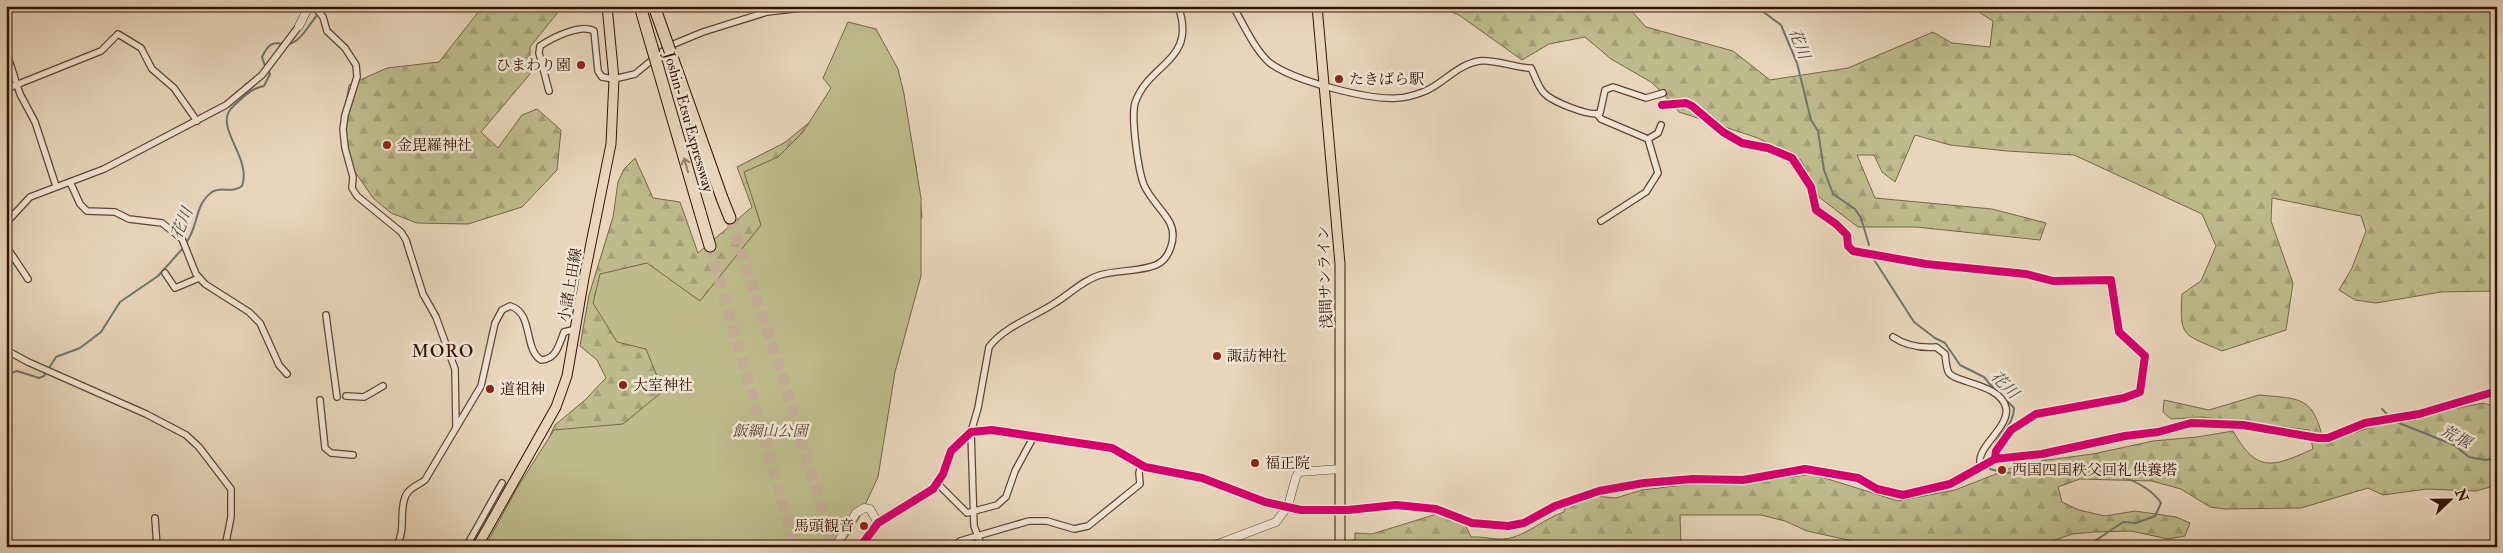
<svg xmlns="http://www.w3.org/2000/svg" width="2503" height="553" font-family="'IM FELL Double Pica','Noto Serif JP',serif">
<defs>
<pattern id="forest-firs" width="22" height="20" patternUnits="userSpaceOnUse" patternTransform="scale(1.25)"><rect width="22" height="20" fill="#bdbb8c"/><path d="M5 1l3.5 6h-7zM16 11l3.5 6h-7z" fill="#a3a077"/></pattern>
</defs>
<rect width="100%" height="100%" fill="#e8d5bb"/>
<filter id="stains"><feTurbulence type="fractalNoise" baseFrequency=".004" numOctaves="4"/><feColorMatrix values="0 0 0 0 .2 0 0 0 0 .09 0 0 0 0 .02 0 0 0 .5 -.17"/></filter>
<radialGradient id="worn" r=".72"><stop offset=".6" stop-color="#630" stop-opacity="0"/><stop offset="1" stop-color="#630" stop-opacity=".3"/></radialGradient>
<g fill="url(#forest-firs)" stroke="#786648">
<path d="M483 6H563L530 47V74L481 132 498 148 522 115 537 109 561 130 557 170 522 207 468 224 417 223 391 213 373 198 351 166 341 132 349 85 387 68 439 62Z"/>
<path d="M1438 6H1627L1646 27 1733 51 1770 80 1848 68 1933 32 1952 43 1990 47 1993 21 1969 6H2497V291L2441 292 2376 303 2355 300 2339 290 2352 268 2366 231 2361 216 2272 198 2271 221 2293 283 2286 330 2222 351C2184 334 2179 339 2182 294L2201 281 2216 246 2202 214 2074 155 2007 151 1950 145 1915 135 1895 182 1882 172 1874 155H1857L1875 198 1992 209 2046 223 2040 240 1916 227H1858L1819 197 1801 160 1758 138 1679 112 1663 93 1651 82 1611 59 1585 37 1549 44 1522 60 1459 15Z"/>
<path d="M826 109 903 111 916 166 922 217 900 250 498 547 555 425 585 400 606 378 597 360 580 346 589 295 613 217 618 182 624 169 635 158 653 198 680 202 698 253 752 207 737 167 784 143Z"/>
<path d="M2259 395C2304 399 2313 397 2324 443L2384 423 2483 403 2497 407V485L2476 491 2427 489 2383 495 2368 488 2301 508 2225 509 2210 507 2181 489 2152 481 2080 479 2058 487 2062 502 2079 510 2105 516 2135 511 2176 517 2190 523 2185 536 2168 539 2131 531 2094 532 2072 534 2036 547H1880L1807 531 1785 521 1761 515H1680L1681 547H1340L1355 539V533L1372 534 1437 514 1453 513 1462 518 1471 537C1485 536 1500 542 1514 537 1532 531 1546 518 1564 512L1566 503 1583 495 1616 498 1642 490 1693 484 1770 480 1812 474 1898 501 1955 490 2024 463 2093 454 2153 441 2197 437 2233 431C2257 474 2273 467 2313 449L2309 430 2200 417 2171 419 2163 412 2164 400 2209 410Z"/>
</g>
<path fill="#bdbb8c" stroke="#786648" d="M848 22 876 29 898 69 904 94 921 198V276L895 372 878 477 859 518 841 547H485L517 488 554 430 623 424 663 391 646 349 617 342 593 303 600 274 647 263 700 301 761 225 744 172 778 157 803 132 831 88 823 78Z"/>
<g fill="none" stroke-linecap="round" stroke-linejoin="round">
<g stroke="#6f766c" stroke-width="2">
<path d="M1739 6 1762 11 1781 25 1797 63 1811 120 1818 131 1824 170 1833 194 1855 209 1861 218 1869 245"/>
<path d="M265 66 262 57C274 31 281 52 297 40 305 34 311 22 318 14"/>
<path d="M186 243C199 226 194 205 212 192 222 186 232 194 242 186 252 159 216 129 230 110 233 106 238 102 241 99 249 92 254 88 264 86L270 74 268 70"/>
<path d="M1873 258 1914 322 1935 338 1945 343 1960 365 1984 377 1995 390"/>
<path d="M6 375 17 371 39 378 44 376 56 357 80 348 101 332 120 302 158 276 184 247"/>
<path d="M2001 395 2014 408C2014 431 1988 436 1990 469 2017 477 2022 471 2047 467 2079 462 2143 475 2161 503L2155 516 2136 523 2123 522 2086 547"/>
<path d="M2382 409 2390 417"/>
<path d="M2394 421 2454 445 2469 457 2485 460 2497 458"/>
<path d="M2494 547 2497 542"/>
</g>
<g stroke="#c4ae96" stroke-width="11" stroke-dasharray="11 5.5" stroke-linecap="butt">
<path d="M730 218 786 388 833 547"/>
<path d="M710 246 795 547"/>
</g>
<defs>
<g id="minor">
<path d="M314 6 323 17 327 31 345 48 356 65 357 77 345 115 343 129 345 148 353 177 352 188 357 196 401 232 406 240 423 294 436 317 455 369 456 426"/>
<path d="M1233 6C1242 22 1256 52 1270 63 1294 81 1368 100 1397 98 1406 98 1415 95 1423 92 1441 86 1456 65 1479 61 1495 59 1515 68 1531 68 1535 76 1538 87 1544 93 1551 101 1589 117 1600 113L1605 90 1613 87 1646 98 1663 93"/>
<path d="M6 51 20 94 35 122 56 186"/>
<path d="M6 89 101 51 118 34 141 48 152 69 174 88 197 121"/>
<path d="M549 91 539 53 540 46C552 38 581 23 594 31L598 71 602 77 614 79 635 74 669 46 703 32 767 12 818 6"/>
<path d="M1662 105 1686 103 1692 106 1723 132 1742 143 1768 148 1792 158 1811 187 1816 210 1836 224 1847 235 1848 246 1853 251 1926 264 2026 274 2053 281 2111 280 2119 332 2145 356 2140 392 2124 398 2036 414 2011 430 1996 451 1995 459"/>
<path d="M1597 114 1601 119 1648 139"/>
<path d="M70 182 80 204 87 211 115 212 129 219 162 223 182 239 196 274 205 284 249 312 260 323 279 365 287 374"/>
<path d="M1601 221 1646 192 1658 173 1648 139 1658 133 1661 125"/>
<path d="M6 223 30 197 104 169 226 105 262 75 299 26"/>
<path d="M6 246 28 279"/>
<path d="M165 273 175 288 199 278"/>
<path d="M326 315 337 397"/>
<path d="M1893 337C1906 346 1921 348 1936 347L1945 354C1946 360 1946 369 1949 373 1956 383 2001 384 2006 408 2010 428 1973 449 1981 466L1995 459 2042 454 2125 436 2158 432 2191 423 2243 425 2318 438H2328L2365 423 2419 414 2497 391"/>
<path d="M6 350 28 362 146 414 186 435 199 447 231 489V517L225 547"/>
<path d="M346 396 364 397 383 386"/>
<path d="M320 400 325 448 331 453 353 455"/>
<path d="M937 483 967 513 997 505 1006 497 1015 471 1034 436"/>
<path d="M155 518 157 547"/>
<path d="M878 523 933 489 943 474 951 451 971 432 992 430 1112 448 1145 467 1202 478 1265 502 1301 510H1331"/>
<path d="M396 547C407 529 398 511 406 495 410 487 419 485 425 480L481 386 495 323 502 310 510 306C534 313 523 348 541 360 557 359 559 344 564 332L576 329"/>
<path d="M466 547 502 483"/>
<path d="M954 547 960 541 1029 521H1047L1074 529 1088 526 1140 484 1139 473 1141 464"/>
<path d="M982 547 974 526 971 432 978 408 989 347C1005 326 1034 317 1055 303 1070 294 1083 280 1100 275 1118 270 1138 272 1156 265 1170 259 1177 237 1170 223 1163 210 1150 199 1144 185 1138 170 1131 118 1135 103 1149 62 1198 61 1178 6"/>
</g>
<g id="tertiary">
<path d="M299 26 309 6"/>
<path d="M1348 510 1396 505 1421 507 1436 509 1472 523 1508 526 1524 523 1555 506 1599 491 1644 483 1693 479 1743 480 1805 469 1858 478 1877 489 1903 495 1950 484 1981 466"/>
<path d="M835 547 856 513 864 508 870 509 878 523 860 547"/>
<path d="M1210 547 1276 522 1288 506 1296 477 1299 472 1340 469"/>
</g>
<g id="primary">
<path d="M1317 6 1340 264V547"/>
<path d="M477 547 556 407 567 376 584 278 611 144 614 79 607 6"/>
</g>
<g id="motorway">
<path d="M722 198 730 218"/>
<path d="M700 212 710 246"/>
</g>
</defs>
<use href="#minor" stroke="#614332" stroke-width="8"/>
<use href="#tertiary" stroke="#614332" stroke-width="9"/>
<use href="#primary" stroke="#341204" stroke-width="11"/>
<use href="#motorway" stroke="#341204" stroke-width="13"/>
<use href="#minor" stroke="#f0e4d3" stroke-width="5.5"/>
<use href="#tertiary" stroke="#f0e4d3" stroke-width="8"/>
<use href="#primary" stroke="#e8d5bb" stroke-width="9"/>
<use href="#motorway" stroke="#e8d5bb" stroke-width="11"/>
<defs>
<path id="minor-bridge" d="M1331 510H1348"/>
<g id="motorway-bridge">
<path d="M640 6 700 212"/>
<path d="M654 6 722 198"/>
</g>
</defs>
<use href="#minor-bridge" stroke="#614332" stroke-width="8" stroke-linecap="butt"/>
<use href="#motorway-bridge" stroke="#341204" stroke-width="13" stroke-linecap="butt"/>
<use href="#minor-bridge" stroke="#f0e4d3" stroke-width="5.5"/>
<use href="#motorway-bridge" stroke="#e8d5bb" stroke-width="11"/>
<defs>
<g id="cycleway">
<path d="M1662 105 1686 103 1692 106 1723 132 1742 143 1768 148 1792 158 1811 187 1816 210 1836 224 1847 235 1848 246 1853 251 1926 264 2026 274 2053 281 2111 280 2119 332 2145 356 2140 392 2124 398 2036 414 2011 430 1996 451 1995 459"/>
<path d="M860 547 878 523 933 489 943 474 951 451 971 432 992 430 1112 448 1145 467 1202 478 1265 502 1301 510H1348L1396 505 1436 509 1472 523 1508 526 1524 523 1555 506 1599 491 1644 483 1693 479 1743 480 1805 469 1858 478 1877 489 1903 495 1950 484 1995 459 2042 454 2125 436 2158 432 2191 423 2243 425 2318 438H2328L2365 423 2419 414 2497 391"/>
</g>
</defs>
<use href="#cycleway" stroke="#f0e4d3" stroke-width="11"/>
<use href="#cycleway" stroke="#d6006c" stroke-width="8"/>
</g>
<defs><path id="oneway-shaft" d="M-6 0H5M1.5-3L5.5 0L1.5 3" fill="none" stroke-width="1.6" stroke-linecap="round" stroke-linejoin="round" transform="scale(1.25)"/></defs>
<use stroke="#977d69" href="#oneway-shaft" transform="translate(686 165) rotate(-106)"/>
<g fill="#8f2418" stroke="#f0e4d3" stroke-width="2">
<circle cx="581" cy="65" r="5"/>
<circle cx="1339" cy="79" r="5"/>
<circle cx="387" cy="145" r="5"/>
<circle cx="1217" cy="356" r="5"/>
<circle cx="623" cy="385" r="5"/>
<circle cx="490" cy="389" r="5"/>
<circle cx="1255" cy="463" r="5"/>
<circle cx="2002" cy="470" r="5"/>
<circle cx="864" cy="526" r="5"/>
</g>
<g text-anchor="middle" stroke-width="5" stroke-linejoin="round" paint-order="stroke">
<g font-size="15" fill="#341204" stroke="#f0e4d3" text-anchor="start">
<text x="571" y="70" text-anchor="end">ひまわり園</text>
<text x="1349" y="84">たきばら駅</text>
<text x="397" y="150">金毘羅神社</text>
<text x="1227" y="361">諏訪神社</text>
<text x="633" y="390">大室神社</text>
<text x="500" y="394">道祖神</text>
<text x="1265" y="468">福正院</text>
<text x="2012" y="475">西国四国秩父回礼供養塔</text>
<text x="854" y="531" text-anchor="end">馬頭観音</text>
</g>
<g font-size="15" fill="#341204" stroke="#f0e4d3">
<text transform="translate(689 122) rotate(74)" y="5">Joshin-Etsu Expressway</text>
<text transform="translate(1325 277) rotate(-92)" y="5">浅間サンライン</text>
<text transform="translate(570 285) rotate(-80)" y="5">小諸上田線</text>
</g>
<g font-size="15" font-style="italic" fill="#5d452d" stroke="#f0e4d3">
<text x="770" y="436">飯綱山公園</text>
</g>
<g font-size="16" font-style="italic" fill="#574c41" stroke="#f0e4d3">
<text transform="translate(1800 43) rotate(69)" y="6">花川</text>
<text transform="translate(181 223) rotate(-67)" y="6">花川</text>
<text transform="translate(2005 384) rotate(45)" y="6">花川</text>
<text transform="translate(2456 436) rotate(28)" y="6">荒堰</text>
</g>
<g font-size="18" letter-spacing="1" fill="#341204" stroke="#f0e4d3">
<text x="443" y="357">MORO</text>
</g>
</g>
<rect width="2503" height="553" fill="none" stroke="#e8d5bb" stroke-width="25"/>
<rect x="8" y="8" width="2488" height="538" fill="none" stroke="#341204" stroke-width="2.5"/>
<rect x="12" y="12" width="2478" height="528" fill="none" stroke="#341204"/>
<g transform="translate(2450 500) rotate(68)" stroke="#f0e4d3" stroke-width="4" paint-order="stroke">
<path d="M0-4L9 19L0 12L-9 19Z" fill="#341204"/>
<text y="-8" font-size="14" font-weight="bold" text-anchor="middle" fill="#341204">N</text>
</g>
<rect width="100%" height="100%" filter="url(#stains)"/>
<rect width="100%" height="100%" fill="url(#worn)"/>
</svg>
